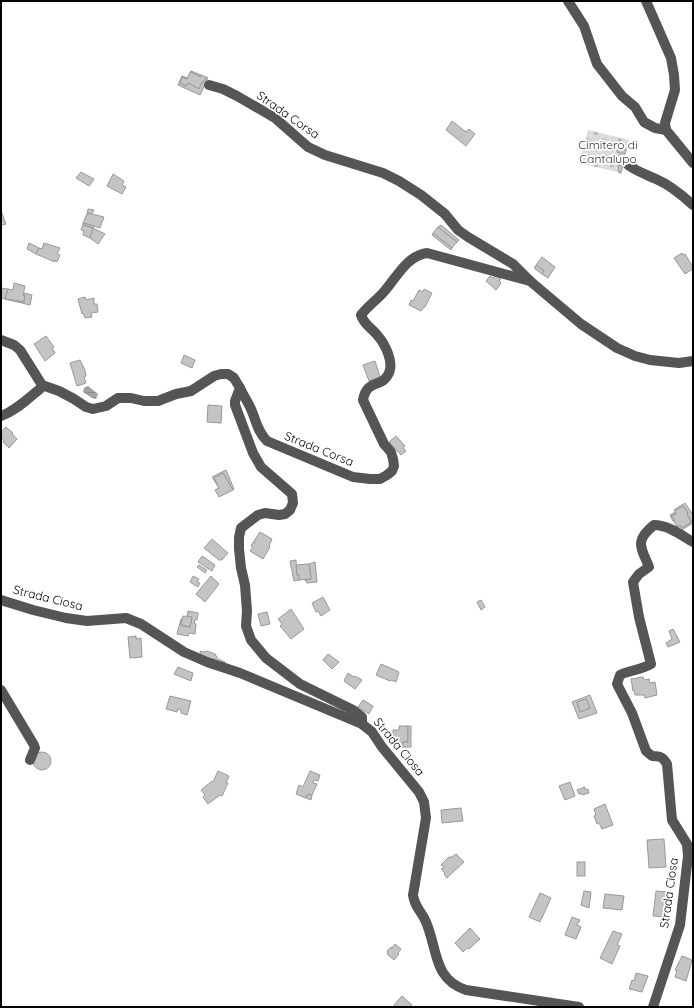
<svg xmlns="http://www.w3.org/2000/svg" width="694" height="1008" font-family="Quicksand,sans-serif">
<defs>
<pattern id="cemetery-stones" width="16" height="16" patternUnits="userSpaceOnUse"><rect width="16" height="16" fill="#dcdcdc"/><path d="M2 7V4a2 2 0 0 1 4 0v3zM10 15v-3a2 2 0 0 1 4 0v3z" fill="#bbb"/></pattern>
<pattern id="water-rules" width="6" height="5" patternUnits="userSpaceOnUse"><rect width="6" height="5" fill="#a3a3a3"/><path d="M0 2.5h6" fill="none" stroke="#8b8b8b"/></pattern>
</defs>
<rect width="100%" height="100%" fill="#fff"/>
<path fill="url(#cemetery-stones)" d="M588 130 629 140 621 173 579 163Z"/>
<path fill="url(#water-rules)" d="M88 386 98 394 96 399 92 398 83 392 84 388Z"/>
<g fill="#c4c4c4" stroke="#999" fill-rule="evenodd">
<path d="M191 71 201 75V77L190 72Z"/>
<path d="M190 72 201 77V75L206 77 199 89 188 83 186 86 180 83 182 77 187 79Z"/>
<path d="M182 76 187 78V79L182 77 180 83 186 86 188 83 199 89 202 82 203 83 206 77 208 78 200 95 178 85Z"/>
<path d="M452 121 466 132 469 129 475 134 466 146 446 130Z"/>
<path d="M591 141 609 146 608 150 590 145Z"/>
<path d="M618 148 626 150 625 154 617 152Z"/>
<path d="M616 157 623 159 622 162 615 160Z"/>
<path d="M618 165 623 166 621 173H619Z"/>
<path d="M81 172 94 179 89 186 76 178Z"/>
<path d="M113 174 124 181 122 185 126 187 122 194 107 186Z"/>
<path d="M88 209 94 210 92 214H87Z"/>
<path d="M1 211 6 224 1 225Z"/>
<path d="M88 213 104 217 100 228 83 223 87 214H89Z"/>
<path d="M83 223 94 226 93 228 83 225Z"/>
<path d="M83 225 93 228 90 238 83 235 84 231 81 230Z"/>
<path d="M441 225 459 240 457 242 438 227Z"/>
<path d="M438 227 457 242 452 248 433 233Z"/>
<path d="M93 228 105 234 98 244 90 238Z"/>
<path d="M433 233 452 248 451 250 432 235Z"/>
<path d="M29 243 39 248 36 254 27 249Z"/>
<path d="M44 243 60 248 57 254 60 255 57 262 55 260V262L36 254 39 248 42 249Z"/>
<path d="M682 253 683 255 685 254 693 267V269L685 274 674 258Z"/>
<path d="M542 257 555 267 548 278 542 274 544 271 536 265Z"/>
<path d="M536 265 544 271 542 274 534 268Z"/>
<path d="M496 275 501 279 499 281 501 283 496 290 486 281 490 276 493 278Z"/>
<path d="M14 283 25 286 23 295H25L24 302 5 299 8 289 13 290Z"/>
<path d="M1 288 8 289 5 299 24 302 25 295H23L24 293 32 295 30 305 1 298Z"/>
<path d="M424 289 432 293 425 307H424L421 311 409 305 411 300 413 301 419 290 423 292Z"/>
<path d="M85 297 86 300 94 298V304H97L98 312 91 313 92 317 85 318 83 313 82 314 78 299Z"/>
<path d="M46 336 54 347 52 348 55 353 45 361 34 344Z"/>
<path d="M184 355 195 360 192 368 181 363Z"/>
<path d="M80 360 85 370 86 376 84 377 86 383 77 386 70 363Z"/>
<path d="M375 361 380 377 369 381 363 365Z"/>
<path d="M208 405 222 406 221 423 207 422Z"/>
<path d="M6 427 13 433 12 434 17 439 9 448 3 442 4 441 1 438V432Z"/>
<path d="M396 436 405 446 403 448 406 451 401 455 389 442Z"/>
<path d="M226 470 234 489 233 490 223 473 214 478 219 488 212 477Z"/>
<path d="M223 473 233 490 219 497 215 490 219 488 214 478Z"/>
<path d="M685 503 693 515V523L680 531 677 527 680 525 682 528 691 522 687 514 688 513 683 506 675 511 674 510Z"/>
<path d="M683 506 688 513 687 514 691 522 682 528 680 525 677 527 671 516 676 514 675 511Z"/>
<path d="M675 512 676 514 671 516 675 520 673 521 670 515Z"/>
<path d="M260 532 272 539 269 546 270 547 263 559 250 551 253 547 251 546 253 542 255 543 254 541Z"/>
<path d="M212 539 228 553 222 560H219L204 548Z"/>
<path d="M202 556 215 565 212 571 198 562Z"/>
<path d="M296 560 297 575H299V580L294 581 290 561Z"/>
<path d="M315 562 317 582 307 583 305 580 311 579 309 564Z"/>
<path d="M309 564 311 579 299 580V575H297L296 565Z"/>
<path d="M199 565 207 570 205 573 197 567Z"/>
<path d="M193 576 199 579 197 582 200 583 198 587 190 582Z"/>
<path d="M211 576 219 584 205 602 196 594Z"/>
<path d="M323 597 330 610 321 616 318 611 316 612 312 603Z"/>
<path d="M481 600 485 607 481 610 477 602Z"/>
<path d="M291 609 304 629 291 639 280 626 282 624 278 619Z"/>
<path d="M188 611 198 613 197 620H195L194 623 196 624 195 634 189 633 188 636 177 634 181 619H182L181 625 190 627 192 617H187Z"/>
<path d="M267 612 270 624 261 626 258 614Z"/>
<path d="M183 616 192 617 190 627 181 625Z"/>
<path d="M673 629 680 642 668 647 666 643 672 639 669 631Z"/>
<path d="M136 636V639L141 638 142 657 130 658 128 637Z"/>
<path d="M200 651 203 652 207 651 215 654 218 659 225 662 224 665 201 657Z"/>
<path d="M328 654 339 662 332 669 323 660Z"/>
<path d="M381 664 399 672 396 682 391 680 390 681 376 675Z"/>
<path d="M178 667 193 673 191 681 174 674Z"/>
<path d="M348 673 354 677 355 676 362 680 355 689 344 681Z"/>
<path d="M643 677 644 680 649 679 650 683 655 682 657 695 645 698 644 695H635L634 690 633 691 631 679Z"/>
<path d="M590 695 597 713 579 719 572 702ZM586 699 590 708 580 712 577 702Z"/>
<path d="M170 696 191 701 187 715 181 713V710L178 709 177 712 166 709Z"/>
<path d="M586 699 590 708 580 712 577 702Z"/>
<path d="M363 700 373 706 369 714 358 707Z"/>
<path d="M399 726H408V742H403V747L393 748V730H399Z"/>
<path d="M408 726H411V747H403V742H408Z"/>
<circle cx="42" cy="761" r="9"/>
<path d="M218 771 229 776 226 783H228L222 796 220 795 208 804 203 797 205 795 201 790 212 781 213 782Z"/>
<path d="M310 771 320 775 318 781 314 780 313 783 317 784 312 795 308 794 306 798 296 794 299 785 303 787Z"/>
<path d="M570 782 575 796 565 800 559 786Z"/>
<path d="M585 787V790L588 789 589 793 582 795 581 793 579 794 577 790Z"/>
<path d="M308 794 312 795 311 800 306 798Z"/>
<path d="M605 804 613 825 602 829 599 823 597 824 594 816 596 815 594 809Z"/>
<path d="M461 808 463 821 442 823 441 810Z"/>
<path d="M664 839 666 867 649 868 647 840Z"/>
<path d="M456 854 464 862 447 878 444 874 445 873 441 869 444 868 441 865 449 857H452Z"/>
<rect x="577" y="862" width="8" height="14"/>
<path d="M584 891 591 892 589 908 581 905Z"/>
<path d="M656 891 668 892 665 917 653 916Z"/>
<path d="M540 893 551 898 540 922 529 917Z"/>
<path d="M605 894 624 896 622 910 603 908Z"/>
<path d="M572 917 580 920 577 925 581 927 576 939 565 935Z"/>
<path d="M470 928 480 939 469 949 467 948 463 952 455 943Z"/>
<path d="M613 931 622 934 617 945 620 946 612 964 600 958Z"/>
<path d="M395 944 401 949 398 953 399 954 394 960 387 954 388 952 387 951 391 947 392 948Z"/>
<path d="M682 956 692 960 686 981 675 977 677 971 675 970Z"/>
<path d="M636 973 648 976 642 992 629 989 632 980 634 981Z"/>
<path d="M402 996 412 1005 409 1007H395L394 1005Z"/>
</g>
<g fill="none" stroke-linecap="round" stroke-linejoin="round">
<g stroke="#555" stroke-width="10">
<path d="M568 1 584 26 597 64 622 96 635 107 644 122 655 128 666 130"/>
<path d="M646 1 671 58 674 75 675 90 665 123 666 130 693 163"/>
<path d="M209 85 223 89 237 96 275 118 308 147 325 155 383 173 399 181 421 195 445 214 458 230 468 237 513 264 530 281 581 324 617 348 635 356 650 360 679 363 693 361"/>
<path d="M628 165C638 172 645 174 656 179 670 185 682 195 693 205"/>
<path d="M1 340 14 345 20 350 42 385 59 391 74 399 86 407 93 409 106 406 118 398H131L144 401H158L176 394 191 391 214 376 221 374H228L234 378 240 388 235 401V405L253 453 261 467 292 494 293 503 290 510 285 514 279 515 265 513 258 515 241 528 239 537V549L241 568 245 585 247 611 246 626 251 640 266 658 300 684 353 710 362 717V724"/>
<path d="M240 388C243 395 248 402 251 409 256 420 257 431 267 441L353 477 370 479H380L387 475 392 471 394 466 393 459 391 452 384 444 363 400C367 378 382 389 389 373 394 362 385 344 378 336 372 328 364 325 361 315 367 307 374 302 381 295 395 281 405 256 427 253L530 281"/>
<path d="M1 416C16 411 28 398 40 389L42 385"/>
<path d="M1 600 33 610 66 618 87 621 126 618 141 624 184 652 207 662 240 673 362 724 372 732 382 747 419 792 424 802 426 818 413 895C415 909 422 911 426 922 438 950 433 979 466 990L579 1007"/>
<path d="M1 690 34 745 35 748 30 760"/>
<path d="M653 1007 680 925 688 856 687 844 672 820 667 764C663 757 660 756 652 756L646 751 632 713 617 684 620 675C630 670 641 670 651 664L639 617 633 582 639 574 649 567C641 547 634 541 654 525 668 525 681 535 693 542"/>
</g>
</g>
<g text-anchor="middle" stroke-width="3.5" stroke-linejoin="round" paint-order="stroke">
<g font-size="12" fill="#000" stroke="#fff">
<text transform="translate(288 115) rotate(35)" y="4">Strada Corsa</text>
<text transform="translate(319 449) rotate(22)" y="4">Strada Corsa</text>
<text transform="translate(48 598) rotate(14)" y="4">Strada Ciosa</text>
<text transform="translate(399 747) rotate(50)" y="4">Strada Ciosa</text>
<text transform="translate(669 893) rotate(-82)" y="4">Strada Ciosa</text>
</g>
<g font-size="12" fill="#333" stroke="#fff">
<text x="608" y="149">Cimitero di<tspan x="608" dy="14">Cantalupo</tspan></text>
</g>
</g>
<rect width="694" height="1008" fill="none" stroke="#000000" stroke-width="4"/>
</svg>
